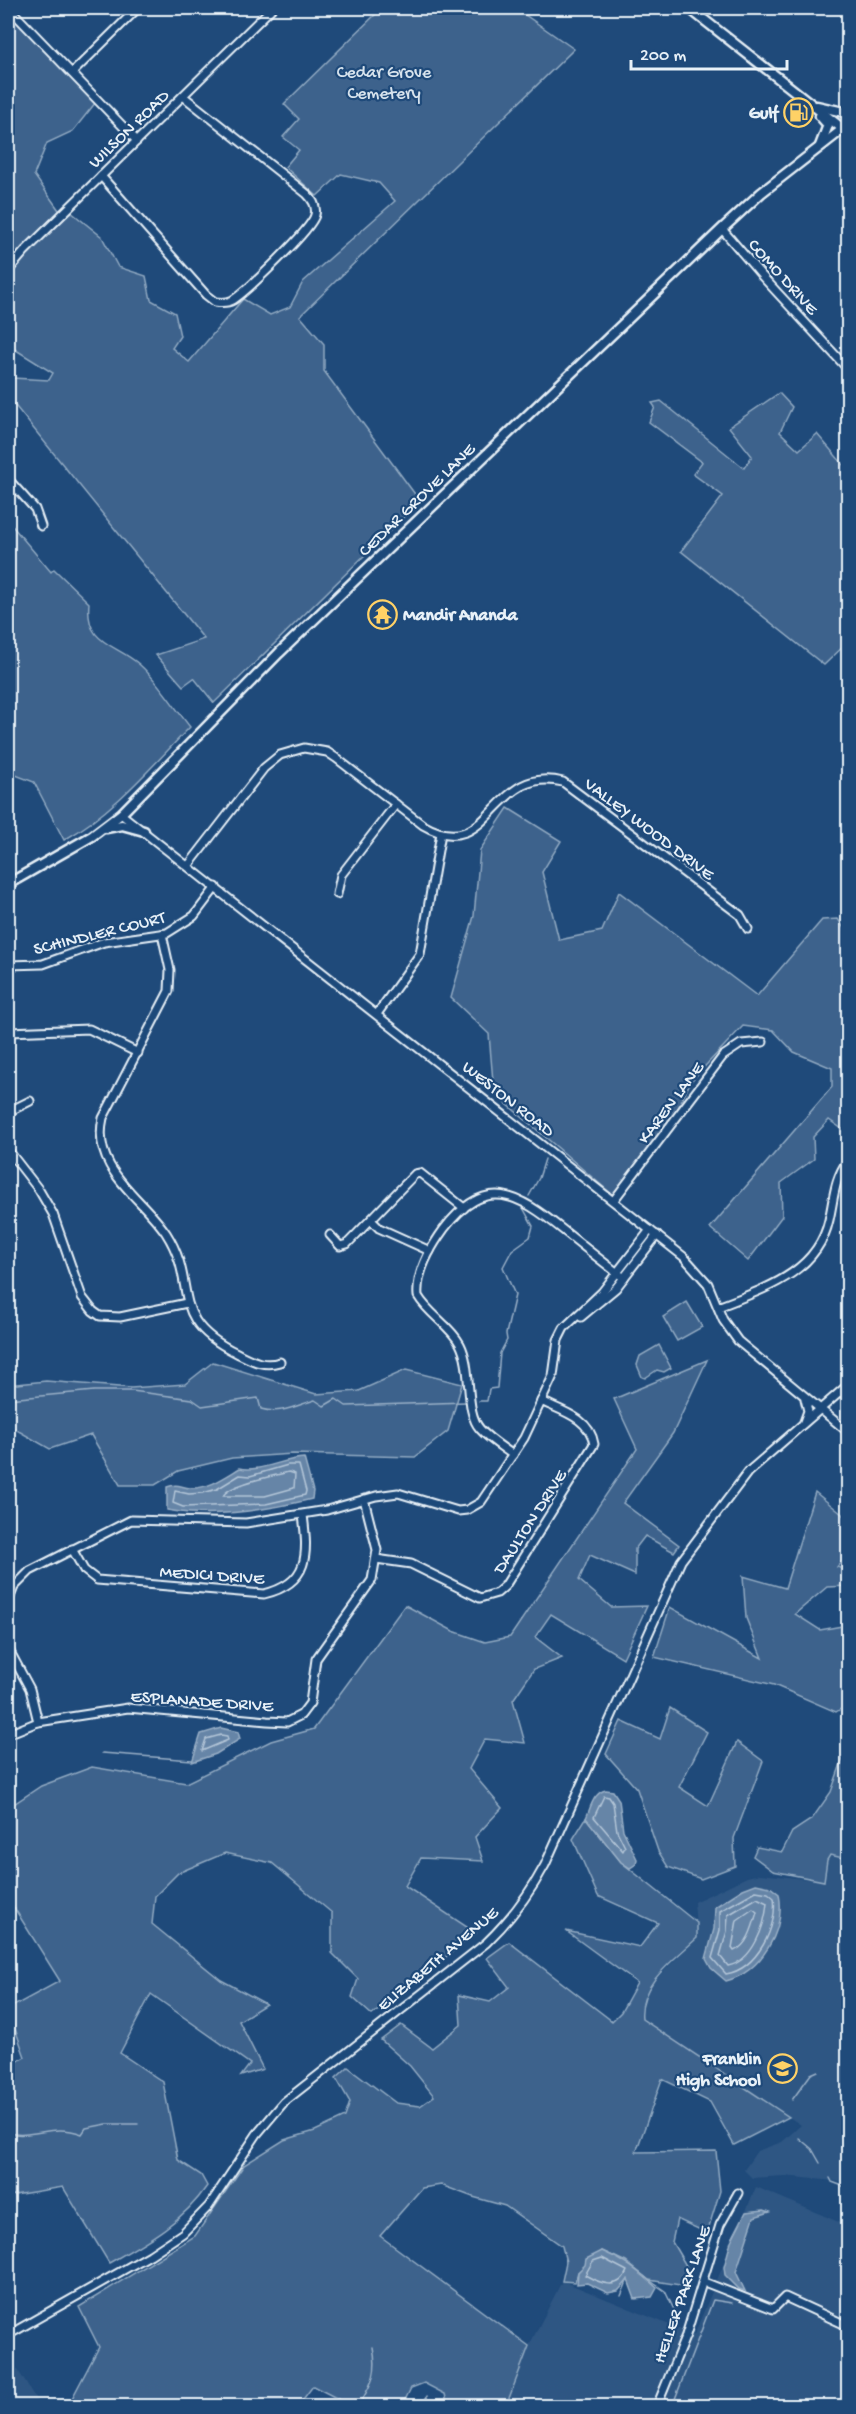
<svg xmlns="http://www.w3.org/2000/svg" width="856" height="2414" font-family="'Gochi Hand',sans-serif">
<rect width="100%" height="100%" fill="#1f4a7a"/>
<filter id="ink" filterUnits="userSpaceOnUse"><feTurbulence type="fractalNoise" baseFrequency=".0167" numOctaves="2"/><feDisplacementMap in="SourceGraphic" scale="12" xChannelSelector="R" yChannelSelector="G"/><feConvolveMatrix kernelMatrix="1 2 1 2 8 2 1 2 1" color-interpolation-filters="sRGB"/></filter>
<g filter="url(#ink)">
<g fill="#2e5683">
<path d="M830 1855 848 1859V2185L835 2181 784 2176 752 2178 744 2170 757 2151 782 2142 801 2125 642 2019 640 2006 647 1988 697 1938 694 1902 747 1877 760 1874 824 1881 827 1860Z"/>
<path d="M756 2187 848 2226V2406H506L529 2346 562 2281 694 2335Z"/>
<path d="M8 2354 40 2406H8Z"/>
</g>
<g fill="#3c628c" stroke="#92aac2" stroke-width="1.5">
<path d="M8 8 96 102 73 131 47 143 34 175 61 213 66 208 102 237 118 267 146 276 151 300 175 313 180 336 172 348 189 362 243 299 270 315 290 307 303 282 395 201 379 183 341 174 317 196 285 167 299 150 283 137 299 119 284 104 382 8H515L574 49 300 316 324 344V371L420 501 214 703 194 678 183 686 156 655 204 639 8 397V384L12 378 49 380 53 373 8 345Z"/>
<path d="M779 393 792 407 780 432 799 450 817 434 848 470V642L824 665 681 551 723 496 693 474 702 462 649 422 655 407 652 403 661 401 744 468 752 456 729 427Z"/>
<path d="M8 521 51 572 54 569 89 603C85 645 115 643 140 665 159 682 174 707 190 727 151 767 114 812 64 840L34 782 8 772Z"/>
<path d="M508 808 561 841 542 872 559 940 602 931 619 892 757 996 822 920 838 919 848 934V1133L829 1120 813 1137 814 1159 781 1183 782 1216 748 1261 710 1228 832 1087V1068L794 1052 773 1030 743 1026 691 1081 674 1116 614 1196 494 1093 489 1034 451 998 474 916 480 850Z"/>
<path d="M687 1302 702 1327 677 1341 663 1317Z"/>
<path d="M659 1345 671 1368 664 1372 657 1370 645 1378 642 1377 637 1365 640 1356Z"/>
<path d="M707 1360 673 1433 623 1503 679 1545 674 1552 645 1536 635 1549V1575L590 1555 579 1580 611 1607 647 1606 623 1658 551 1614 535 1637 562 1658 534 1669 513 1700 525 1743 485 1739 469 1769 502 1808 475 1837 483 1861 421 1858 405 1886 476 1933 372 2015 352 1997 358 1979 332 1953V1913L272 1863 225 1853 178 1873 155 1896 152 1924 221 1980 266 2004 239 2021 263 2069 241 2076 250 2064 151 1994 120 2053 163 2082 178 2160 201 2175 207 2186C182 2223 146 2242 109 2263L63 2187 8 2196V2067L25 2057 8 2009 60 1981 8 1898V1808L41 1786 92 1767 186 1783 271 1741 314 1729 405 1605 453 1631 485 1642 510 1637 637 1449 614 1399Z"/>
<path d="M213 1362 316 1394 359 1391 406 1370 462 1384 448 1431 415 1457 293 1454 232 1458 178 1471 155 1485H120L91 1435 50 1449 8 1425V1385L46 1381 131 1388 185 1384Z"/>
<path d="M815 1492 848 1519V1554L837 1567 848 1571V1586L827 1587 795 1614 820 1630 848 1625V1704L836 1712 774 1685 654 1657 670 1607 762 1658 746 1618 743 1576 785 1588Z"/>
<path d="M670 1708 707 1732 679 1787 708 1806 737 1742 763 1761 734 1838 735 1866 701 1879 668 1867 658 1851 637 1789 606 1754 621 1721 660 1739Z"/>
<path d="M848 1744V1859L830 1855 827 1860 824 1881 773 1871 753 1856 757 1847 782 1852 792 1832 812 1819 831 1792Z"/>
<path d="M586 1818 621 1862 697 1923V1938C674 1960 638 1984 642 2019L789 2117 734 2145 710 2102 662 2079 636 2152 716 2151 720 2191 707 2233 677 2219 672 2242 688 2269 686 2286 649 2280 626 2262 602 2251 578 2272 575 2282 562 2281 566 2262 562 2246 505 2206 473 2197 441 2185 422 2188 380 2236 529 2346 506 2406H448L445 2394 424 2383 411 2388 402 2406H352L313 2386 298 2406H68L99 2347 79 2307 195 2236 244 2165 284 2140 315 2131 345 2117 350 2102 336 2078 348 2067 396 2103 420 2106 434 2096 410 2066 381 2040 401 2025 432 2048 461 2025 459 1995 490 2002 509 1987 487 1958 509 1942 612 2021 621 2012 637 1983 566 1931 640 1947 658 1923 598 1896 573 1839Z"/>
</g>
<g fill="#6685a7" stroke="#9ab0c7" stroke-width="1.5">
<path d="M304 1458 313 1491 312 1499C267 1510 214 1519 167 1510V1487C177 1483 181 1487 190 1488 209 1489 225 1477 240 1468 257 1473 283 1459 304 1458Z"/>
<path d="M221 1728 238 1732 240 1739 216 1754 192 1762 201 1734Z"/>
<path d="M606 1790 613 1791 619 1800 623 1830 637 1859 636 1864 630 1868 621 1862 586 1818C591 1807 593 1793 606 1790Z"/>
<path d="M756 1884 770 1887 779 1894C786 1930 761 1972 726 1981L711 1968 706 1959 714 1929 715 1907 743 1889Z"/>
<path d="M764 2210 770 2212 754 2217 736 2272 745 2291 739 2289 725 2275 724 2267 731 2241 746 2212Z"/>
<path d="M602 2251C624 2260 641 2272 657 2288L652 2297 635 2299 628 2280 618 2291 608 2293 587 2283 577 2284 578 2272 585 2265 586 2259Z"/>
</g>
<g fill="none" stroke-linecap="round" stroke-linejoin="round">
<g stroke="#b4c6d8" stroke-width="1.5">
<path d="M299 1465 306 1491 305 1495 266 1504 183 1507 173 1503 175 1491 189 1494 203 1493 217 1489 240 1475 250 1476 288 1465Z"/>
<path d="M289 1472 295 1474 294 1488 265 1496H223C229 1484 273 1476 289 1472Z"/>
<path d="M221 1735 227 1736 228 1740 202 1751 206 1739Z"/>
<path d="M604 1796 609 1797 613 1803 617 1831 625 1847 623 1851 594 1817Z"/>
<path d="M756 1891 768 1893 774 1898C778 1927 757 1969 726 1974L712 1958 720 1930V1911Z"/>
<path d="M757 1898 767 1903C765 1926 753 1961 728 1966L720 1956 727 1931 728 1915Z"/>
<path d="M753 1909 757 1912C753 1926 748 1946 734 1951L732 1948 737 1920Z"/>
<path d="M602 2258 627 2271C619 2291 601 2284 585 2275L593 2261Z"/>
</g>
<g stroke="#9ab0c7" stroke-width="1.5">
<path d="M529 1196 539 1178 545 1159"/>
<path d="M8 1399 94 1391H132L192 1399 202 1406 258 1398 261 1409C281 1415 297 1405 315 1400L324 1406 336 1399 346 1406 466 1402"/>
<path d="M479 1401H487L489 1389 497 1388 500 1353 507 1340 506 1334 515 1295 503 1267 512 1250 530 1237 533 1226 522 1206"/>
<path d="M102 1753 192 1760"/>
<path d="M792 2100 811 2074 818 2071"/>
<path d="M8 2133C34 2139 52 2123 82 2134L86 2128 107 2124H138"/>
<path d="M799 2138 812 2149 820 2163"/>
<path d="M830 2178 832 2182 848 2188"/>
<path d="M649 2280 665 2291 677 2316"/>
<path d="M621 2296 628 2279"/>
<path d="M427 2397 428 2406"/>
<path d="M675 2399 713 2300 732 2303"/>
<path d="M361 2402C373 2381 378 2372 373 2347"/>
<path d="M422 2406 427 2396"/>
</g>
<defs>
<g id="minor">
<path d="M9 8 137 141"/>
<path d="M72 73 138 8"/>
<path d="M101 176 206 295 215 302C222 303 228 303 233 300 247 291 312 229 315 215 317 207 313 200 307 194L183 96"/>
<path d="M722 229 762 276 848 369"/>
<path d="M8 271 25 251 272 8"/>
<path d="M8 479 35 509 41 526"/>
<path d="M121 814 684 1257 708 1284 723 1320 738 1341 848 1432"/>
<path d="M188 866 264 768 280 755 304 748 327 752 336 758 423 825C492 865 490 764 563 782L740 915 748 929"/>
<path d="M337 894 341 875 396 804"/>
<path d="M162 934 170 970 169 991 103 1118C91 1170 141 1196 166 1233 200 1286 165 1318 237 1353 253 1361 263 1367 280 1362"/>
<path d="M8 965 43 964 104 942 167 933 194 916 216 887"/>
<path d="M377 1014 420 954 441 833"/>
<path d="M8 1032 89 1029 138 1053"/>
<path d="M8 1112 30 1101"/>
<path d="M8 1150 39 1190 53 1214 82 1297 93 1311 100 1316 120 1317 187 1303"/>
<path d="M614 1200 723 1056 741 1044 763 1042"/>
<path d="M372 1221 379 1228 430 1251"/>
<path d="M330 1235 340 1246 347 1244 415 1174 420 1173 464 1208"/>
<path d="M718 1307C763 1289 817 1274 829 1220 834 1198 834 1179 848 1160"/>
<path d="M581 1317 616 1288 657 1235"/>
<path d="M804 1422 808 1411 805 1399"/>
<path d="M513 1455C502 1447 489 1439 480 1429 464 1411 473 1369 460 1344 450 1325 429 1315 418 1296 416 1273 431 1247 444 1229 486 1174 518 1194 563 1230 583 1246 603 1262 624 1278"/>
<path d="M72 1549 84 1570 97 1580 264 1594C310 1583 308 1554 303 1515"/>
<path d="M376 1559 411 1564 480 1598 497 1593 505 1586 594 1444C590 1418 562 1411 541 1401"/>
<path d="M8 1602 14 1587 30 1571 131 1520 246 1523 327 1510 376 1496 398 1493 458 1511 467 1510 481 1502 524 1438 553 1376 558 1340 564 1328 602 1292 650 1230"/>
<path d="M8 1648 30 1689 38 1722"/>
<path d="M8 1734 38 1722 128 1708 267 1721 287 1722 301 1715 310 1703 316 1659 372 1580 377 1550 364 1499"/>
<path d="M704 2282 773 2309 785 2297 848 2326"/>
<path d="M8 2335 150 2255 183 2233 209 2206 257 2134 284 2102 486 1943C510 1920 529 1895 545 1865L681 1561 748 1472 848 1385"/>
<path d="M657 2406 686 2335 720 2225 738 2193"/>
</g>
<g id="major">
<path d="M689 8 843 129"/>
<path d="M817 106 848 113"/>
<path d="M820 146 828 125 820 116"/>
<path d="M106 828 122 825 144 831"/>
<path d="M8 884 92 836 121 814 279 653 722 229 761 193 848 125"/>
</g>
</defs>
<use href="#minor" stroke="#e8f1f8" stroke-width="11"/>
<use href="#major" stroke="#e8f1f8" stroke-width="13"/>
<use href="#minor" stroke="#1f4a7a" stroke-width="7"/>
<use href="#major" stroke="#1f4a7a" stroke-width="8"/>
</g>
</g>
<defs>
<symbol id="fuel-ring" viewBox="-11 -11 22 22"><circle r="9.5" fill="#1f4a7a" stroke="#ffd166" stroke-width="1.5"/><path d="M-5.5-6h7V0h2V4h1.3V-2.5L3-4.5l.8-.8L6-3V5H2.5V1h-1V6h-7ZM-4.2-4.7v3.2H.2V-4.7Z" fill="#ffd166"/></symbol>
<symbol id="temple-ring" viewBox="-11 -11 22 22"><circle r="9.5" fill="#1f4a7a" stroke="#ffd166" stroke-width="1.5"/><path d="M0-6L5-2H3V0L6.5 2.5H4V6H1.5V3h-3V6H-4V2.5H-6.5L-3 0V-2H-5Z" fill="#ffd166"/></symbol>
<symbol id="school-ring" viewBox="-11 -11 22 22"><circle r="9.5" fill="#1f4a7a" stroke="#ffd166" stroke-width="1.5"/><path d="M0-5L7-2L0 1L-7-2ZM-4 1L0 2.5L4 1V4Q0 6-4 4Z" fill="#ffd166"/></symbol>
</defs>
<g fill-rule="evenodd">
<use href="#fuel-ring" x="782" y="96" width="33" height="33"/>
<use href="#temple-ring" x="366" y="598" width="33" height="33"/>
<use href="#school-ring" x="766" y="2052" width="33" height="33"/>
</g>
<g text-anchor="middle" stroke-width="4.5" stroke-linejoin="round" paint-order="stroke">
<g font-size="18" fill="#d7e3ed" stroke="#1f4a7a">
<text x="384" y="77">Cedar Grove<tspan x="384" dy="21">Cemetery</tspan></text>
</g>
<g font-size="18" font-weight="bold" fill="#e8f1f8" stroke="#1f4a7a" text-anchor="end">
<text x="778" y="118">Gulf</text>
<text x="403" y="620" text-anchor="start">Mandir Ananda</text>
<text x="761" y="2064">Franklin<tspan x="761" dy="21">High School</tspan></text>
</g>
<g font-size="18" fill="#e8f1f8" stroke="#1f4a7a">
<text transform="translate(128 128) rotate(-44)" y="6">WILSON ROAD</text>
<text transform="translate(784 276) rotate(48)" y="6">COMO DRIVE</text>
<text transform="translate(416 499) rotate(-44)" y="6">CEDAR GROVE LANE</text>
<text transform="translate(650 828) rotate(37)" y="6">VALLEY WOOD DRIVE</text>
<text transform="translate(99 932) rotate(-14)" y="6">SCHINDLER COURT</text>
<text transform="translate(509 1098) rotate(38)" y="6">WESTON ROAD</text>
<text transform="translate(670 1102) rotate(-53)" y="6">KAREN LANE</text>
<text transform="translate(529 1521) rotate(-57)" y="6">DAULTON DRIVE</text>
<text transform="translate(212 1574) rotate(4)" y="6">MEDICI DRIVE</text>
<text transform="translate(202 1700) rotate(4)" y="6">ESPLANADE DRIVE</text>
<text transform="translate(437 1958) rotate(-40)" y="6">ELIZABETH AVENUE</text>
<text transform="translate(681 2294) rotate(-71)" y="6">HELLER PARK LANE</text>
</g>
</g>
<rect width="856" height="2414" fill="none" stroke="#1f4a7a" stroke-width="30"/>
<rect x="15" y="15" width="826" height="2384" fill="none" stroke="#e8f1f8" stroke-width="2" filter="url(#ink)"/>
<path d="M631 60v9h156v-9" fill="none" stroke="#e8f1f8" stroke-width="3"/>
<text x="640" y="60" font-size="18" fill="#e8f1f8" stroke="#1f4a7a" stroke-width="4.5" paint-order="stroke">200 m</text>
</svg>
